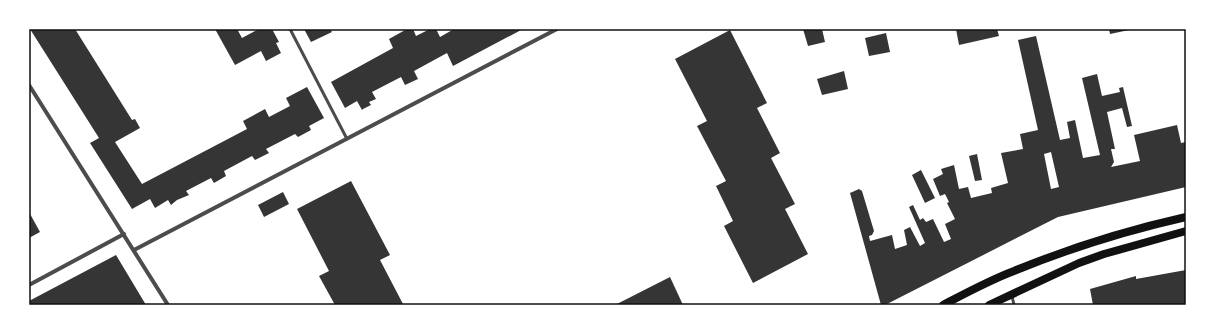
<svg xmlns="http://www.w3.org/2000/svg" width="1215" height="334" font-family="'PT Sans Narrow',sans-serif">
<rect width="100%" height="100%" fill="#fff"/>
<g fill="#353535" fill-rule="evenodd">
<path d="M30 29H75L132 120 135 119 140 128 115 142 142 184 247 129 243 121 265 109 269 117 290 106 286 98 307 87 324 118 309 126 311 130 298 137 295 134 266 149 269 153 255 160 252 156 224 171 226 176 214 183 211 178 186 191 189 195 177 200 171 205 168 200 155 208 150 199 132 209 90 143 99 138Z"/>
<path d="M215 29H237L242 38 259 29H272L279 42 276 43 281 53 266 61 261 51 235 65Z"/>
<path d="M304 29H330L332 32 311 42Z"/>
<path d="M407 29H413L416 36 430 29H436L440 37 454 29H523L453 66 447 53 414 71 418 79 405 85 401 77 372 92 376 99 369 102 371 105 363 109 362 110 357 101 345 108 331 82 393 48 389 39Z"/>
<path d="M803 29H822L825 42 808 46Z"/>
<path d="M956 29H997L999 36 959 45Z"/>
<path d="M1109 29H1128L1129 30 1110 34Z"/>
<path d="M730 30 767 103 757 108 780 153 771 158 795 204 785 209 808 254 753 283 724 226 733 221 716 186 726 181 697 126 707 121 675 59Z"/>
<path d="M886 33 890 52 869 56 865 38Z"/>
<path d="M1036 36 1060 140 1070 138 1067 122 1075 120 1083 158 1100 155 1082 78 1097 74 1102 96 1120 92 1119 88 1123 87 1132 126 1127 127 1122 108 1107 112 1115 149H1111L1114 162 1111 167 1140 161 1134 135 1177 125 1181 143 1186 142V187L1058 217 885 305H881L850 193 859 189 862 191 874 231 872 235 869 236 870 241 892 235 895 249 907 245 904 230 910 227 920 246 925 243 909 207 913 205 920 220 923 218 926 222 933 219 944 242 951 239 945 224 955 219 947 203 949 202 945 194 940 196 933 179 943 174 941 169 954 165 959 189 968 187 971 198 992 193 991 188 1008 183 1001 153 1023 149 1020 134 1038 130 1018 40ZM1051 152 1059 187 1051 189 1044 154Z"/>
<path d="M844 71 848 89 822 95 817 79Z"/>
<path d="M977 154 982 180 975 181 969 156Z"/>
<path d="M921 170 935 198 925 203 912 175Z"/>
<path d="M351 181 390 255 380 260 403 304 401 305H335L319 276 329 271 297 209Z"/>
<path d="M283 192 289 204 264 217 258 205Z"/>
<path d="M29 212 40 232 29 238Z"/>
<path d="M116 255 146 305H29V301Z"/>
<path d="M1186 270V305H1093L1090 289 1136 276V279Z"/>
<path d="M670 277 683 305H615Z"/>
</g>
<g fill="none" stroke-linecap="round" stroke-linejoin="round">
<g stroke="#4c4c4c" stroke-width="3">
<path d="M290 29 347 139"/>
<path d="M1012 296 1014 305"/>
</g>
<g stroke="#4c4c4c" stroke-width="4">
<path d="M29 85 168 305"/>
<path d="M134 250 557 29"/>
<path d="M29 285 124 234"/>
</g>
<g stroke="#111" stroke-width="8">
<path d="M943 305C966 293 990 280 1014 271 1070 248 1128 230 1186 217"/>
<path d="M989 305 1079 263 1104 254 1186 231"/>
</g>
</g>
<rect width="1215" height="334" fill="none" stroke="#ffffff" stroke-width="60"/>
<rect x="30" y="30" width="1155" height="274" fill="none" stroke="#111" stroke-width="1.5"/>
</svg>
